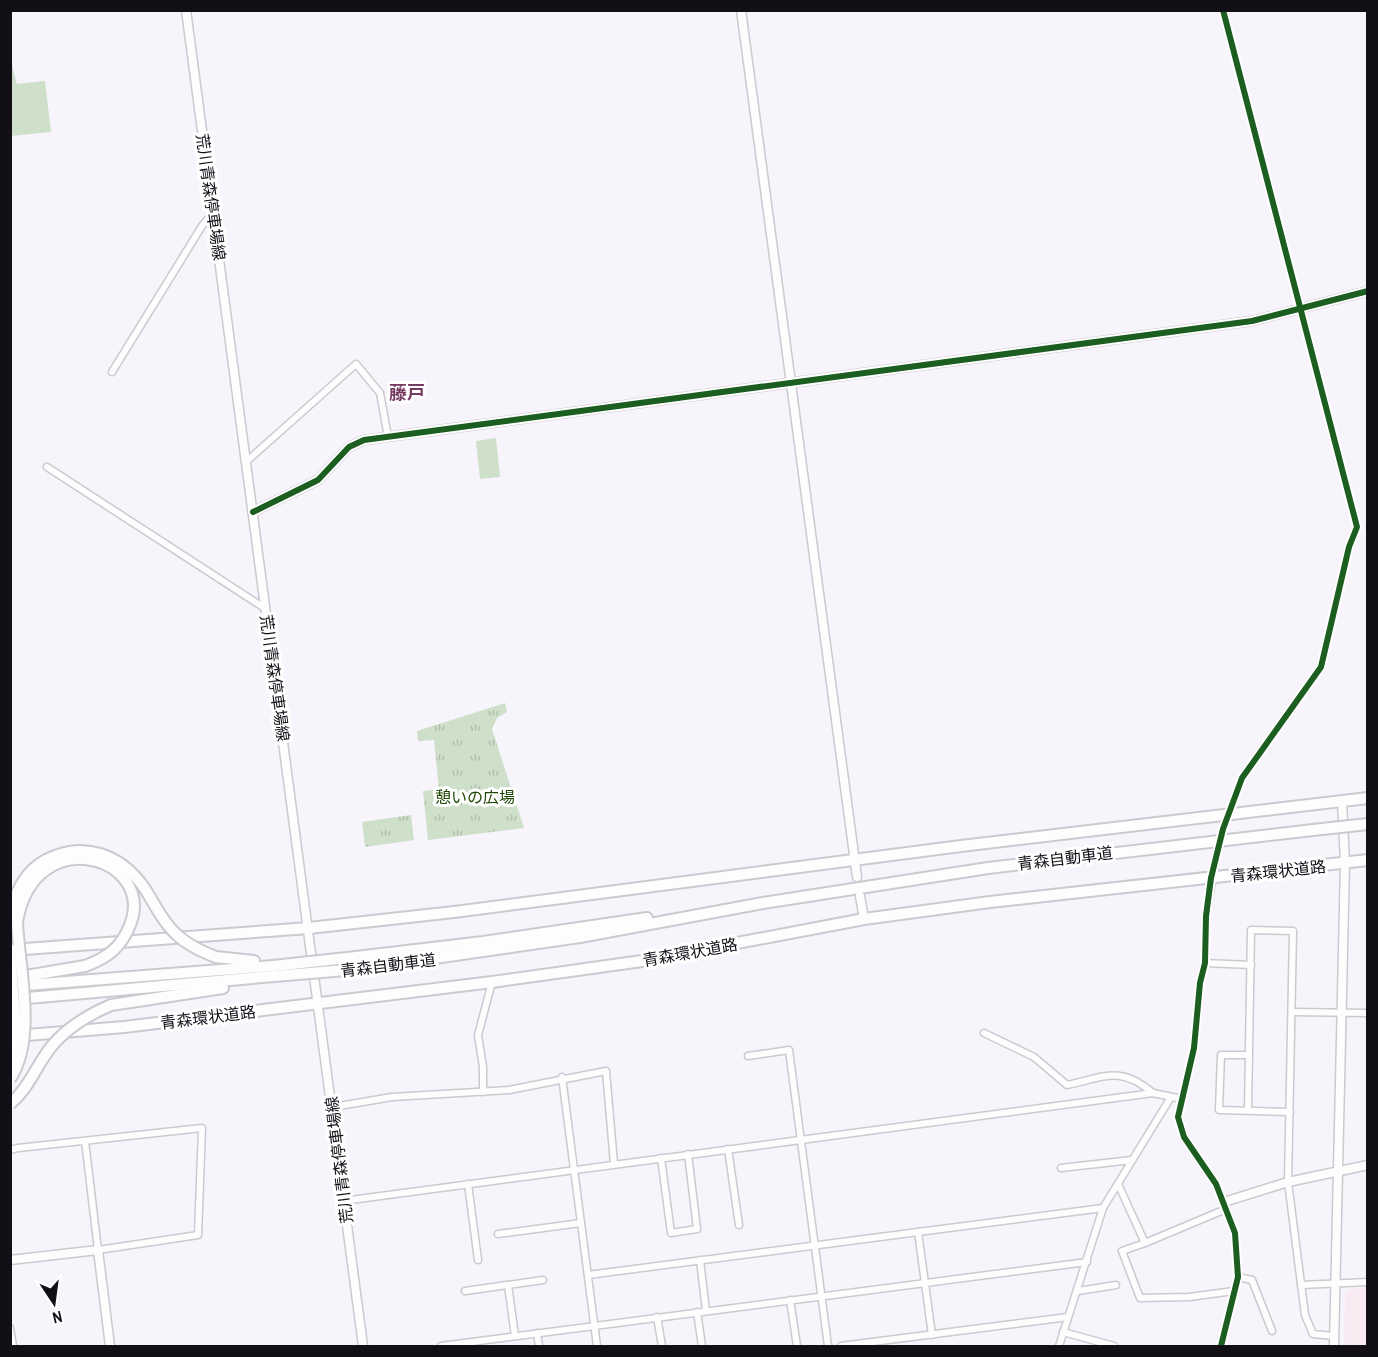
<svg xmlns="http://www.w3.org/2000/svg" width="1378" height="1357" font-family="'Archivo Narrow','Noto Sans JP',sans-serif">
<defs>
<pattern id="park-tufts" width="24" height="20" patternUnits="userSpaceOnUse" patternTransform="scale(1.5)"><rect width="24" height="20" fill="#cfe0ca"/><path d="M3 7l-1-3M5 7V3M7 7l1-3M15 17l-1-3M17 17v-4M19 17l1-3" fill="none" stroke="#b1bfad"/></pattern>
</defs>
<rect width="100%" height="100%" fill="#f7f4fb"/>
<path fill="#faeaf2" d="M1367 1287V1346H1344L1345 1294 1350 1289Z"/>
<g fill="url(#park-tufts)">
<path d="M505 703 507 712 497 718 492 729 524 828 428 840 423 791 439 789 434 740 418 741 417 731Z"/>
<path d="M411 815 414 840 365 847 362 822Z"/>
</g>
<g fill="#cfe0ca">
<path d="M10 58 17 84 45 81 51 132 11 136Z"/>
<path d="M496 438 500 477 480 479 476 441Z"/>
</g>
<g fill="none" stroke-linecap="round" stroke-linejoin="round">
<defs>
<g id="street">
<path d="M1223 10 1357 527 1349 547 1321 667 1242 778 1223 829"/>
<path d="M112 372 202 226 213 213"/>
<path d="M247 461 356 364 380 393 388 437"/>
<path d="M47 467 266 609"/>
<path d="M1217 852 1206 916 1205 963 1200 983 1194 1048 1178 1117 1184 1137 1216 1184 1235 1233 1238 1277 1221 1346"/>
<path d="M1205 963 1251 965"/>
<path d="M1292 1012 1368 1013"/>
<path d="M984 1033 1034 1057 1067 1085C1105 1077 1120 1065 1153 1093"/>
<path d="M1249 1055H1221L1219 1110 1290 1112"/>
<path d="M748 1056 789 1050 828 1346"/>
<path d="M562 1077 597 1346"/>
<path d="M483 1092V1067L478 1035 492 982"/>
<path d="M333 1107 392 1097 509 1090 606 1071 614 1164"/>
<path d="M1248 1110 1251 930 1293 931 1288 1182 1305 1315 1313 1334 1334 1336"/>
<path d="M728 1149 739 1225"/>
<path d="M10 1150 18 1148 202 1128 198 1235 98 1250 85 1141"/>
<path d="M661 1158 671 1233 697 1229 688 1154"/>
<path d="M1061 1168 1132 1160"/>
<path d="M468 1184 478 1260"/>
<path d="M1118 1184 1145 1243 1226 1209"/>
<path d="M343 1201 1153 1093 1182 1099"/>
<path d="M918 1232 932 1335"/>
<path d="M498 1234 581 1223"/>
<path d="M1145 1243 1122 1251 1140 1298 1189 1297 1234 1291"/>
<path d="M700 1260 706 1311"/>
<path d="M588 1275 1103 1208"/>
<path d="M1238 1277 1252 1280 1272 1331"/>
<path d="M508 1285 515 1336"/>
<path d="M1301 1285 1368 1282"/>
<path d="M465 1291 543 1280"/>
<path d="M1078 1291 1116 1285"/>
<path d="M790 1300 797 1346"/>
<path d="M697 1312 702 1346"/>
<path d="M657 1317 662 1346"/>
<path d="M10 1328 13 1346"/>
<path d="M1063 1332 1114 1346"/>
<path d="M537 1333 539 1346"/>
<path d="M441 1346 1087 1262"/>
<path d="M841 1346 1068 1317"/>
<path d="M1059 1346 1103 1208 1171 1097"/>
</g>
<g id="secondary">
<path d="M186 10 363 1346"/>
<path d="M741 10 857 877"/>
<path d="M253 512 318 480 349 447 364 440 1252 321 1368 291"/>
<path d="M860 896 864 919"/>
<path d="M1224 1202 1288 1182 1368 1165"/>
<path d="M10 1260 98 1250 110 1346"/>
<path d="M1334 1346 1345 863 1342 801"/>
</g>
<g id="highway">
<path d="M11 950 309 928 454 912 961 846 1368 798"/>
<path d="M216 957 254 961"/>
<path d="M356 957 483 942 647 918"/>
<path d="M358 969 580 937 763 903 988 868 1313 830"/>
<path d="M14 978 85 966"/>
<path d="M14 986 273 966"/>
<path d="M17 999 274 976"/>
<path d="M111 1005 223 988"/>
<path d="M15 1036 124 1027 492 982 642 961 864 919 990 902 1368 860"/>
</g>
</defs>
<use href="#street" stroke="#ccc9d0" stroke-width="9"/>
<use href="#secondary" stroke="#ccc9d0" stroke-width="11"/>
<use href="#highway" stroke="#ccc9d0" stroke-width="14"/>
<use href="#street" stroke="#fefdfe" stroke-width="6"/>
<use href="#secondary" stroke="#fefdfe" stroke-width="8"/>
<use href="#highway" stroke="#fefdfe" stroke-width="10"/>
<defs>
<g id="highway-bridge">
<path d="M1313 830 1368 824"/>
<path d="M10 916C14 894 25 871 46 860 84 840 122 855 145 889 154 903 161 919 173 931 185 944 200 951 216 957"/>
<path d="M10 949 16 1030 10 1059"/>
<path d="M273 966 356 957"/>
<path d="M274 976 358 969"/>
<path d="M10 1079C37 1039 19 967 17 922 34 820 157 857 130 925 121 948 107 958 85 966"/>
<path d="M10 1104C29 1088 36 1066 51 1047 67 1027 88 1015 111 1005"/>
</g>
</defs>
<use href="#highway-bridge" stroke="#ccc9d0" stroke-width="14" stroke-linecap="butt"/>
<use href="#highway-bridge" stroke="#fefdfe" stroke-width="10"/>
<defs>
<g id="cycleway">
<path d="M253 512 318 480 349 447 364 440 1252 321 1368 291"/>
<path d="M1221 1346 1238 1277 1235 1233 1216 1184 1184 1137 1178 1117 1194 1048 1200 983 1205 963 1206 916 1211 878 1223 829 1242 778 1321 667 1349 547 1357 527 1223 10"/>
</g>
</defs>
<use href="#cycleway" stroke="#fff" stroke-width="10"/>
<use href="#cycleway" stroke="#1b5e20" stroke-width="6"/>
</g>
<g text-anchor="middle" stroke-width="6" stroke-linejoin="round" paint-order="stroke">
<g font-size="16" fill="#120f16" stroke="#fff">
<text transform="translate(211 197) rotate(82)" y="6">荒川青森停車場線</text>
<text transform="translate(275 678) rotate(82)" y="6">荒川青森停車場線</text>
<text transform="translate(1065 858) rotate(-7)" y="6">青森自動車道</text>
<text transform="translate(1278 871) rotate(-6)" y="6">青森環状道路</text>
<text transform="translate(690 952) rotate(-10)" y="6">青森環状道路</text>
<text transform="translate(388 965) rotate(-7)" y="6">青森自動車道</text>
<text transform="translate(208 1017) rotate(-7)" y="6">青森環状道路</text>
<text transform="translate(339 1160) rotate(-97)" y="6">荒川青森停車場線</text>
</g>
<g font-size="16" fill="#1d4904" stroke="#fff">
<text x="475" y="803">憩いの広場</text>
</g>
<g font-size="18" font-weight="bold" fill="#773a62" stroke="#fff">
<text x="407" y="399">藤戸</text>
</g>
</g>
<rect width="1378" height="1357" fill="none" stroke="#120f16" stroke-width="24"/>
<g transform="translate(54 1303) rotate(167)" stroke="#ffffff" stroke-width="4.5" paint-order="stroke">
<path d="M0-4.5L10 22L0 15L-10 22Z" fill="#120f16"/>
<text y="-9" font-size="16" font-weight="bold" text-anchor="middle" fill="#120f16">N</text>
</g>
</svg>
